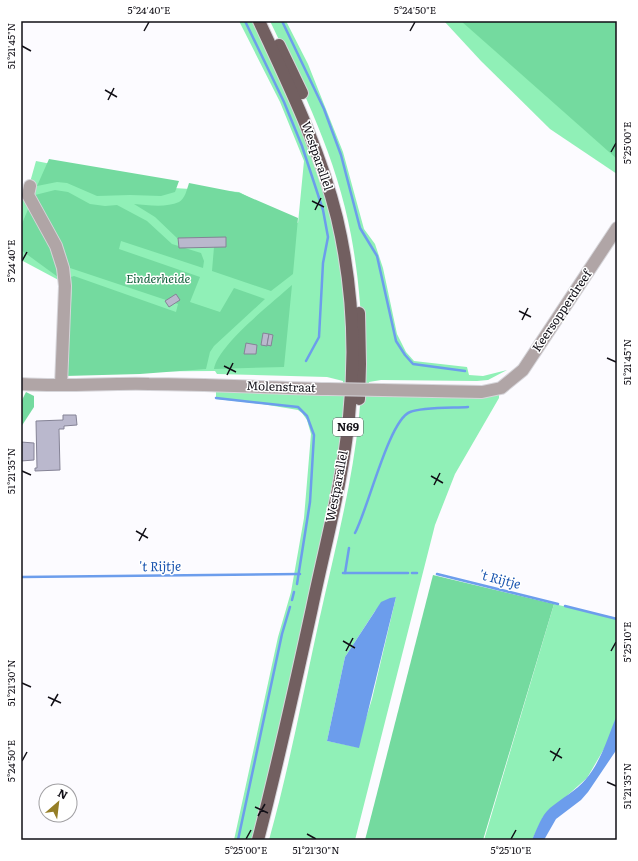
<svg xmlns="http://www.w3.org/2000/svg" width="638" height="861" font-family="Literata,serif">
<rect width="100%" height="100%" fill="#fcfbff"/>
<g fill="#90f0b7" fill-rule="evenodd">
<path d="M239 21H256L328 192 348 315 344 433 256 840H234L278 637 291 592 304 518 311 434 307 420 302 413 298 410 262 404 216 399V389L342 392 343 381 327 377 217 374 215 371 61 372 66 284 21 260V200H25L36 161 174 188 239 192 298 223 304 161 280 102Z"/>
<path d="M270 21H286L308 64 343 152 364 229 375 244 383 268 397 334 406 352 414 361 467 367 469 375 483 376 507 370 488 380 477 381 381 380 369 382 368 393H499V398L455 474 435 525 355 840H269C289 768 303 694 319 621 334 553 352 486 359 417 365 356 362 294 351 235 337 159 303 90 270 21ZM396 597 372 699 357 747 327 741 345 657 375 611Z"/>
<path d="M444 21H617V174L550 129 481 61Z"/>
<path d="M554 604 617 618V715L608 742 587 778 543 817 532 840H484Z"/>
</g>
<g fill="#74da9f">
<path d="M461 21H617V159Z"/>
<path d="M49 159 179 181 175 192 161 196 130 195 97 196 67 183 57 182 37 186Z"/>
<path d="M189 183 240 193 298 218 293 274 271 291 212 271 214 247 178 239 155 217 134 204C147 205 166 208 179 202 185 199 187 189 189 183Z"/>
<path d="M55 190 68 192 90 204 105 206 117 205 147 221 172 244 201 253 204 261 203 268 121 241 119 249 200 277 190 302 220 312 234 288 265 299 214 346 210 352 206 369 140 374 65 376 72 292 71 277 74 276 176 312 178 304 70 268 58 236 35 195Z"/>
<path d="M29 207 49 238 62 280 21 250V226Z"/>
<path d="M292 285 284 367 214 369C218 345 272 303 292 285Z"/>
<path d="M26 392 34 396V407L21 427V402Z"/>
<path d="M433 575 554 604 483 840H365Z"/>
</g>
<g fill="#6c9dec">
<path d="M396 597 359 748 327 741 345 657 381 602 390 598Z"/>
<path d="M617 715V747L615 752 588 792 581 800 556 819 544 840H532C537 829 541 816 550 808 562 798 576 791 586 779 602 760 608 736 617 715Z"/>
</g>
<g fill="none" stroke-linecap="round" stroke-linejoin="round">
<g stroke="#6c9dec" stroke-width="2.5">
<path d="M245 21 284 102 302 146 323 210 328 237 323 263 319 337 306 361"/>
<path d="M282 21 324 109 341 155 360 228 377 256 396 341 405 355 413 364 465 371"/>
<path d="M216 398 298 407 307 416 314 435 310 502 297 584"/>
<path d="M355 533C368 509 389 420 410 412 422 407 454 408 468 407"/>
<path d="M343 573H408"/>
<path d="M345 573 349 548"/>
<path d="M412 573H417"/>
<path d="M437 574 558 604"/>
<path d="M21 577 300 574"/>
<path d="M292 600 294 592"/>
<path d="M565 606 617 619"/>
<path d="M238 840 282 634 290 607"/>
</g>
</g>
<g fill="#bab8cd" stroke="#858396">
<path d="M226 237V247L179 248 178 238Z"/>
<path d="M176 294 180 300 169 307 165 301Z"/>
<path d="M263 333 269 334 267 346 261 345Z"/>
<path d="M269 334 273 335 271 346 267 345Z"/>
<path d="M246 343 257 345 256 354H244Z"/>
<path d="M63 415H76L77 425 64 426V429H59L60 470 35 471V468H37L36 421 63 420Z"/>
<path d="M21 442 34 443V460L21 461Z"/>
</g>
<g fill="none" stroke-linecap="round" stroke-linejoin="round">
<defs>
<g id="minor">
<path d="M30 186 28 195 56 246 63 268 65 286 61 385"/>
<path d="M21 384C64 387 106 383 149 384 208 384 268 388 328 389"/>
<path d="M382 390 482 392 501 388 523 370 617 228"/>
</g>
<g id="major">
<path d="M279 45 302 93"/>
<path d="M359 399 360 364 359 313"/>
<path d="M258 840C278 763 295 686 312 608 325 545 343 481 349 417 356 352 352 282 337 218 320 149 289 86 259 21"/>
</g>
</defs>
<use href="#minor" stroke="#d6d5da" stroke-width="14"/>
<use href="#major" stroke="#d6d5da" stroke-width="14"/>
<use href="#minor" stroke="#b0a5a6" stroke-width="12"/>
<use href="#major" stroke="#725f60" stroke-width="12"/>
<defs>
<path id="minor-bridge" d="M328 389 382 390"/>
</defs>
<use href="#minor-bridge" stroke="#d6d5da" stroke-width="14" stroke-linecap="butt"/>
<use href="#minor-bridge" stroke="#b0a5a6" stroke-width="12"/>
</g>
<path fill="none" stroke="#110f16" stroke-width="1.5" d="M144 31 149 22M410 31 415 22M22 46 31 51M105 90 117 97M108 100 114 88M611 152 616 143M312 201 324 207M315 210 321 198M22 261 27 252M519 311 531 317M522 320 528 308M607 358 616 362M224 366 236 372M227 375 233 363M22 471 31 475M431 476 443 483M434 485 440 473M136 531 148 538M139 541 146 528M343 641 355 648M346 651 353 638M611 651 616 642M22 683 31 687M48 697 61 703M51 706 58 694M550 751 562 758M22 761 27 752M553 761 560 748M607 782 616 786M255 807 268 813M258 816 265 804M307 834 316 839M246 839 251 830M511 839 516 830"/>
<g text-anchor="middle" stroke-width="3" stroke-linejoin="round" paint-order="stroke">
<rect fill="#fff" stroke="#58575c" stroke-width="1" x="333" y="418" width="30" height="18" rx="3"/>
<g font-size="11" font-weight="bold" fill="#110f16">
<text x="348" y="431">N69</text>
</g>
<g font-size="12" fill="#110f16" stroke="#fff">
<text transform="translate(317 156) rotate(71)" y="4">Westparallel</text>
<text transform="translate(562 311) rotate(-56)" y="4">Keersopperdreef</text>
<text transform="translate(281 387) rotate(2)" y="4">Molenstraat</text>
<text transform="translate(337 486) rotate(-79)" y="4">Westparallel</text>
</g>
<g font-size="12" font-style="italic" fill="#105e39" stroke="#fff">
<text x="158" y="283">Einderheide</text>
</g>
<g font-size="13" font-style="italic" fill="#1753ae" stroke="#fff">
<text transform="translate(160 566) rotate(-1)" y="5">'t Rijtje</text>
<text transform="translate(500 579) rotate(14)" y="5">'t Rijtje</text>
</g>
</g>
<rect width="638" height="861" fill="none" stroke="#ffffff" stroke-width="44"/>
<g transform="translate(58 803) rotate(28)"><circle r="19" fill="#ffffff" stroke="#a09fa2"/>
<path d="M0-3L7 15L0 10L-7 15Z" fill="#957e26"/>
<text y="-6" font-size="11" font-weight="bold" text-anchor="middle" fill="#110f16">N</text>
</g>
<rect x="22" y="22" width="594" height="817" fill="none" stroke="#110f16" stroke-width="1.5"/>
<g font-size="10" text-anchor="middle" fill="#110f16">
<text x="149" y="14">5°24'40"E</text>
<text x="415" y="14">5°24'50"E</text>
<text transform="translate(11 46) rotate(-90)" y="4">51°21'45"N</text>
<text transform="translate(627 143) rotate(-90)" y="4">5°25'00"E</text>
<text transform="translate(11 261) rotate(-90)" y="4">5°24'40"E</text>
<text transform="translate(627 362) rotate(-90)" y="4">51°21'45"N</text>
<text transform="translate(11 471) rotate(-90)" y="4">51°21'35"N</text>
<text transform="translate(627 642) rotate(-90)" y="4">5°25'10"E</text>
<text transform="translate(11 683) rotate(-90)" y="4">51°21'30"N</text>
<text transform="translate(11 761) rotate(-90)" y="4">5°24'50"E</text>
<text transform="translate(627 786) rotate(-90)" y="4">51°21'35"N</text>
<text x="246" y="854">5°25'00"E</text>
<text x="316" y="854">51°21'30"N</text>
<text x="511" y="854">5°25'10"E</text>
</g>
</svg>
